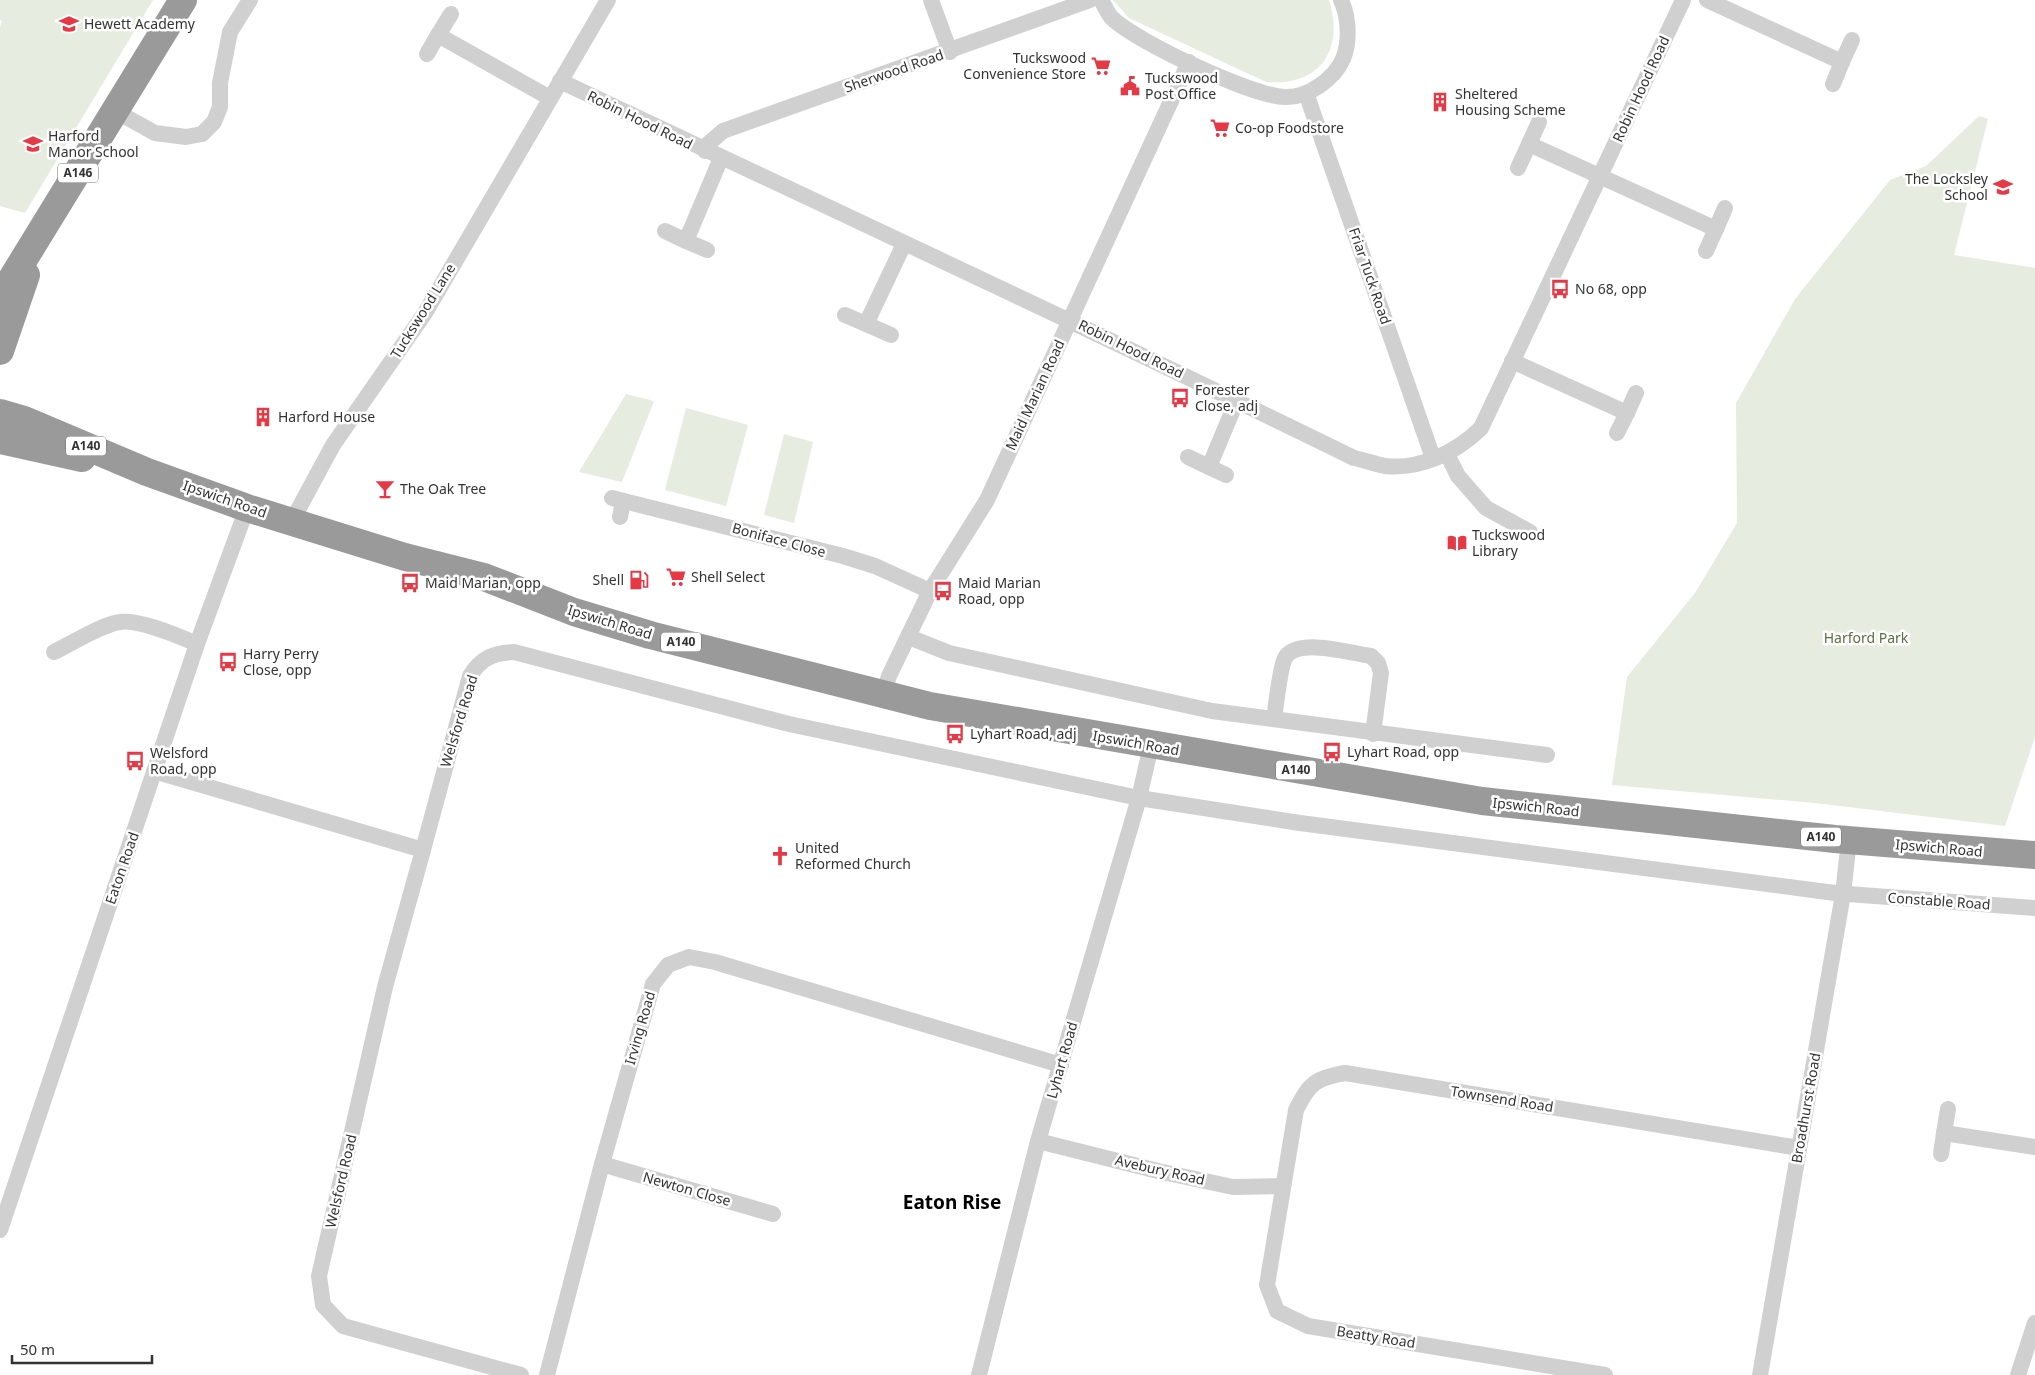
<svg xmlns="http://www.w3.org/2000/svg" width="2035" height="1375" font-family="'Noto Sans',sans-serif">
<rect width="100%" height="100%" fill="#fff"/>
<g fill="#e6ecdf">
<path d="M0 0H153L25 213 0 206V27L2 21 0 20Z"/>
<path d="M1113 0H1329C1345 51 1319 86 1266 82L1129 18Z"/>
<path d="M1979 116 1988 119 1954 255 2035 268V737L2005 826 1815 803 1612 785 1627 677 1695 593 1737 523 1736 403 1795 299 1890 180 1926 166Z"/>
<path d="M626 394 654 401 622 482 579 472Z"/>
<path d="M686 408 748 425 726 506 665 490Z"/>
<path d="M784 434 813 442 794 523 764 515Z"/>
</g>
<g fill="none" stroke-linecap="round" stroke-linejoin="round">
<g stroke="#d0d0d0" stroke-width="16">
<path d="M931 0 950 52"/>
<path d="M1101 0C1105 6 1108 15 1113 19 1139 43 1252 96 1285 97 1308 98 1334 79 1343 59 1350 42 1349 17 1341 0"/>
<path d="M1707 0 1842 62 1833 84"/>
<path d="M451 14 438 35 550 98"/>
<path d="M427 54 438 35"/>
<path d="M1842 62 1852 40"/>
<path d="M560 81C825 206 1091 329 1354 458 1364 460 1375 464 1385 466 1420 470 1457 452 1481 428L1683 0"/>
<path d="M1306 93 1433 458"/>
<path d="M117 112 155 133 186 137 202 134 214 122 220 107V83L230 32 250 0"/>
<path d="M1529 144 1539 122"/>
<path d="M705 151 708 144 723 131 1090 0"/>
<path d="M1518 168 1529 144 1716 229 1725 208"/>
<path d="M665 231 686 241 721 158"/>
<path d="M686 241 707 250"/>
<path d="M1706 251 1716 229"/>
<path d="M845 315 866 324 904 244"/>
<path d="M866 324 891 335"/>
<path d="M1512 361 1627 413 1636 393"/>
<path d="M1617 433 1627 413"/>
<path d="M1447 454 1458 476 1486 508 1530 532"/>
<path d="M1188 457 1209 467 1237 400"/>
<path d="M1209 467 1226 475"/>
<path d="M612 498 843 556 875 566 930 591"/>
<path d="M620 517 623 501"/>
<path d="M292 521 333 445 425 313 608 0"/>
<path d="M909 637 949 653 1212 711 1547 755"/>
<path d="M54 652C71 644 102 624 120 622 138 619 179 636 197 644"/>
<path d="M883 695 889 676 930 591 987 500 1189 62"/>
<path d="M1274 719C1276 706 1280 667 1285 658 1297 637 1351 653 1371 656L1378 663 1381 673 1373 734"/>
<path d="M154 771 423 850 385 987 319 1276 323 1305 343 1326 521 1375"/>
<path d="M423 850 470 676C481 658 493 653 514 652L789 724 1139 798 1300 823 1835 893 2035 908"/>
<path d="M1948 1109 1944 1133 2035 1147"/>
<path d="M1038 1141 1158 1171 1233 1187 1283 1186"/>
<path d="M1941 1154 1944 1133"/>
<path d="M602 1164 773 1214"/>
<path d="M0 1230 197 644 247 508"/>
<path d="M547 1375 602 1164 653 984 668 965 689 957 715 962 1061 1065"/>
<path d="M979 1375 1038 1141 1139 798 1151 746"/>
<path d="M1605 1375 1308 1326 1277 1311 1267 1285 1296 1110C1309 1083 1316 1078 1345 1073L1799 1148"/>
<path d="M1760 1375 1843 894 1849 840"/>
<path d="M2018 1375 2035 1323"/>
</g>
<g stroke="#9a9a9a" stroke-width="28">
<path d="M0 298 183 0"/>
<path d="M0 351 26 275"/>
<path d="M0 413 24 420 147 472 247 508 405 557 484 577 574 612 650 635 930 706 1482 801 1835 839 2035 855"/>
<path d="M0 440 82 458"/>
</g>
</g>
<defs>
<symbol id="school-bare" viewBox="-9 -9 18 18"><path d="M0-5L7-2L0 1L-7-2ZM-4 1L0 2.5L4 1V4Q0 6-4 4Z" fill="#e63946" stroke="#fff" stroke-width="2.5" paint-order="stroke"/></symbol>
<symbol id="supermarket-bare" viewBox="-9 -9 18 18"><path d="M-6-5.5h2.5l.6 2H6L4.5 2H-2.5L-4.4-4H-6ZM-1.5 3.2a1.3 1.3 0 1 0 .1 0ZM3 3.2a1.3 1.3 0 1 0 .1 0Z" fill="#e63946" stroke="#fff" stroke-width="2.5" paint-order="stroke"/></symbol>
<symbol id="civic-bare" viewBox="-9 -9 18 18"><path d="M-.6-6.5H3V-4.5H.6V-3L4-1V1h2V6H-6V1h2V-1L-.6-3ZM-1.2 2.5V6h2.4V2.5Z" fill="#e63946" stroke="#fff" stroke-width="2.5" paint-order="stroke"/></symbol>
<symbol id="building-bare" viewBox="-9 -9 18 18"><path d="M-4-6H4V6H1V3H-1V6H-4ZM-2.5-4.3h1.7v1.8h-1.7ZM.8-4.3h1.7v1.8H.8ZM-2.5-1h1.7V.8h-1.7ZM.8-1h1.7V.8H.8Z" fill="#e63946" stroke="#fff" stroke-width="2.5" paint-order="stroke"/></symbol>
<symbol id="bus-bare" viewBox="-9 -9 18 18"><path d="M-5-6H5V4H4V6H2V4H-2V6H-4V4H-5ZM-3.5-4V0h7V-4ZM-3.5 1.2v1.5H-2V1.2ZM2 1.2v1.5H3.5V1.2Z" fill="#e63946" stroke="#fff" stroke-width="2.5" paint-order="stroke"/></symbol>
<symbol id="bar-bare" viewBox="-9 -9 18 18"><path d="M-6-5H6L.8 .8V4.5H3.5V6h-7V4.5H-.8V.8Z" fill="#e63946" stroke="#fff" stroke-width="2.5" paint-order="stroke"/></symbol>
<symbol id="library-bare" viewBox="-9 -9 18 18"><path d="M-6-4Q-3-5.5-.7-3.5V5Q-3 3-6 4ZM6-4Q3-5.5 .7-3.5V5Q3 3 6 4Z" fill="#e63946" stroke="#fff" stroke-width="2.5" paint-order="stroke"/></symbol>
<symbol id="fuel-bare" viewBox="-9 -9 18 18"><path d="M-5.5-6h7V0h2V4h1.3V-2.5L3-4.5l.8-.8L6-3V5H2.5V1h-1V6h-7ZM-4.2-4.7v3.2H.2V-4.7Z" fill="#e63946" stroke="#fff" stroke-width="2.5" paint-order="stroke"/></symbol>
<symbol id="church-bare" viewBox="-9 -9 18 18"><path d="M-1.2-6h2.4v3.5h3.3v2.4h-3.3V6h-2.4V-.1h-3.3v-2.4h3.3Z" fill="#e63946" stroke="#fff" stroke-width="2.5" paint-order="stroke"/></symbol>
</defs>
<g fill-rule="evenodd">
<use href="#school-bare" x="55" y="10" width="28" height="28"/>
<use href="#supermarket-bare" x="1087" y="52" width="28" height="28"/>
<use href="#civic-bare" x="1116" y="72" width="28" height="28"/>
<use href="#building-bare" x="1426" y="88" width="28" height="28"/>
<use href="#supermarket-bare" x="1206" y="114" width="28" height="28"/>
<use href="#school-bare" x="19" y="130" width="28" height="28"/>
<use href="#school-bare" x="1989" y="173" width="28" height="28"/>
<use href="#bus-bare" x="1546" y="275" width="28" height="28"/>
<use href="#bus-bare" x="1166" y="384" width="28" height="28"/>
<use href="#building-bare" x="249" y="403" width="28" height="28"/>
<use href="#bar-bare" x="371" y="475" width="28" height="28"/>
<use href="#library-bare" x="1443" y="529" width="28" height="28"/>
<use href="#supermarket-bare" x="662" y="563" width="28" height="28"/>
<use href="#fuel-bare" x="625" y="566" width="28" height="28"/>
<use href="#bus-bare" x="396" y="569" width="28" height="28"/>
<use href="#bus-bare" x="929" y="577" width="28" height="28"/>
<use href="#bus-bare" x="214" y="648" width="28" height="28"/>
<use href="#bus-bare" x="941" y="720" width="28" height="28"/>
<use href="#bus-bare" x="1318" y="738" width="28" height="28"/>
<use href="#bus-bare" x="121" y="747" width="28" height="28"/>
<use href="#church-bare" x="766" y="842" width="28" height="28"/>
</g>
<g text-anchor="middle" stroke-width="5" stroke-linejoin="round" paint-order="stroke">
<g fill="#fff" stroke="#707070" stroke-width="1">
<rect x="58" y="163.5" width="40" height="19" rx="4"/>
<rect x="66" y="436.5" width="40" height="19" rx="4"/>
<rect x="661" y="632.5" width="40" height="19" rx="4"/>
<rect x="1276" y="760.5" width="40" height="19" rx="4"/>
<rect x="1801" y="827.5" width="40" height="19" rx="4"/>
</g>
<g font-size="12" font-weight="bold" fill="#333">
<text x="78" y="177">A146</text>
<text x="86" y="450">A140</text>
<text x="681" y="646">A140</text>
<text x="1296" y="774">A140</text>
<text x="1821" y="841">A140</text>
</g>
<g font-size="14" fill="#333" stroke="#fff" text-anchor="start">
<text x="84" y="29">Hewett Academy</text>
<text x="1086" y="63" text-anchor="end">Tuckswood<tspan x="1086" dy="16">Convenience Store</tspan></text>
<text x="1145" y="83">Tuckswood<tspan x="1145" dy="16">Post Office</tspan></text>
<text x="1455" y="99">Sheltered<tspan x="1455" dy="16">Housing Scheme</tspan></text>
<text x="1235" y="133">Co-op Foodstore</text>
<text x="48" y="141">Harford<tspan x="48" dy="16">Manor School</tspan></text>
<text x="1988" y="184" text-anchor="end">The Locksley<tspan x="1988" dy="16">School</tspan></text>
<text x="1575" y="294">No 68, opp</text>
<text x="1195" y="395">Forester<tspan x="1195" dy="16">Close, adj</tspan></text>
<text x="278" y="422">Harford House</text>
<text x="400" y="494">The Oak Tree</text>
<text x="1472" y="540">Tuckswood<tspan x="1472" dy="16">Library</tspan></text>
<text x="691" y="582">Shell Select</text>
<text x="624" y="585" text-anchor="end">Shell</text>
<text x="425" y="588">Maid Marian, opp</text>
<text x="958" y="588">Maid Marian<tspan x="958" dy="16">Road, opp</tspan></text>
<text x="243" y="659">Harry Perry<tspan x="243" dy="16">Close, opp</tspan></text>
<text x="970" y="739">Lyhart Road, adj</text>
<text x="1347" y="757">Lyhart Road, opp</text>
<text x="150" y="758">Welsford<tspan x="150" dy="16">Road, opp</tspan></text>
<text x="795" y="853">United<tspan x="795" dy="16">Reformed Church</tspan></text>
</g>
<g font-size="14" fill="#333" stroke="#fff">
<text transform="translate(894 71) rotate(-19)" y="5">Sherwood Road</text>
<text transform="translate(1641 89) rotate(-65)" y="5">Robin Hood Road</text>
<text transform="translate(640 120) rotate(26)" y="5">Robin Hood Road</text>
<text transform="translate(1370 276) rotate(71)" y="5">Friar Tuck Road</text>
<text transform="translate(423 311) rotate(-58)" y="5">Tuckswood Lane</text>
<text transform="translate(1131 349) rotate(26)" y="5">Robin Hood Road</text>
<text transform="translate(1035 395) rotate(-65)" y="5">Maid Marian Road</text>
<text transform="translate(225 499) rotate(19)" y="5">Ipswich Road</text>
<text transform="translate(779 540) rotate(15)" y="5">Boniface Close</text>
<text transform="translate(610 622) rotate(17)" y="5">Ipswich Road</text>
<text transform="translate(459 721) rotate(-73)" y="5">Welsford Road</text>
<text transform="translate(1136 743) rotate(10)" y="5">Ipswich Road</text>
<text transform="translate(1536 807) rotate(6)" y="5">Ipswich Road</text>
<text transform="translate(1939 848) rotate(5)" y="5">Ipswich Road</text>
<text transform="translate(122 868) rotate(-71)" y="5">Eaton Road</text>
<text transform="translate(1939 901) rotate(4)" y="5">Constable Road</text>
<text transform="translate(640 1028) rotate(-74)" y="5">Irving Road</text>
<text transform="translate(1062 1060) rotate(-74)" y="5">Lyhart Road</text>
<text transform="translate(1502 1099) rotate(9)" y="5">Townsend Road</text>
<text transform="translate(1806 1108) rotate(-80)" y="5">Broadhurst Road</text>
<text transform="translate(1160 1170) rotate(13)" y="5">Avebury Road</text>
<text transform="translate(341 1181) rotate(-77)" y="5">Welsford Road</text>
<text transform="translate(687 1189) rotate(16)" y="5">Newton Close</text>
<text transform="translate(1376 1337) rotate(9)" y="5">Beatty Road</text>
</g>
<g font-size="14" fill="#56703f" stroke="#fff">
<text x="1866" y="643">Harford Park</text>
</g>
<g font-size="19" font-weight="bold" fill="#000" stroke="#fff">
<text x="952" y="1209">Eaton Rise</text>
</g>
</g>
<path d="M12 1355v8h140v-8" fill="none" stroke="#333333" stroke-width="2.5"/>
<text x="20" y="1355" font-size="15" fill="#333333" stroke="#ffffff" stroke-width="4" paint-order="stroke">50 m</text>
</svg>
